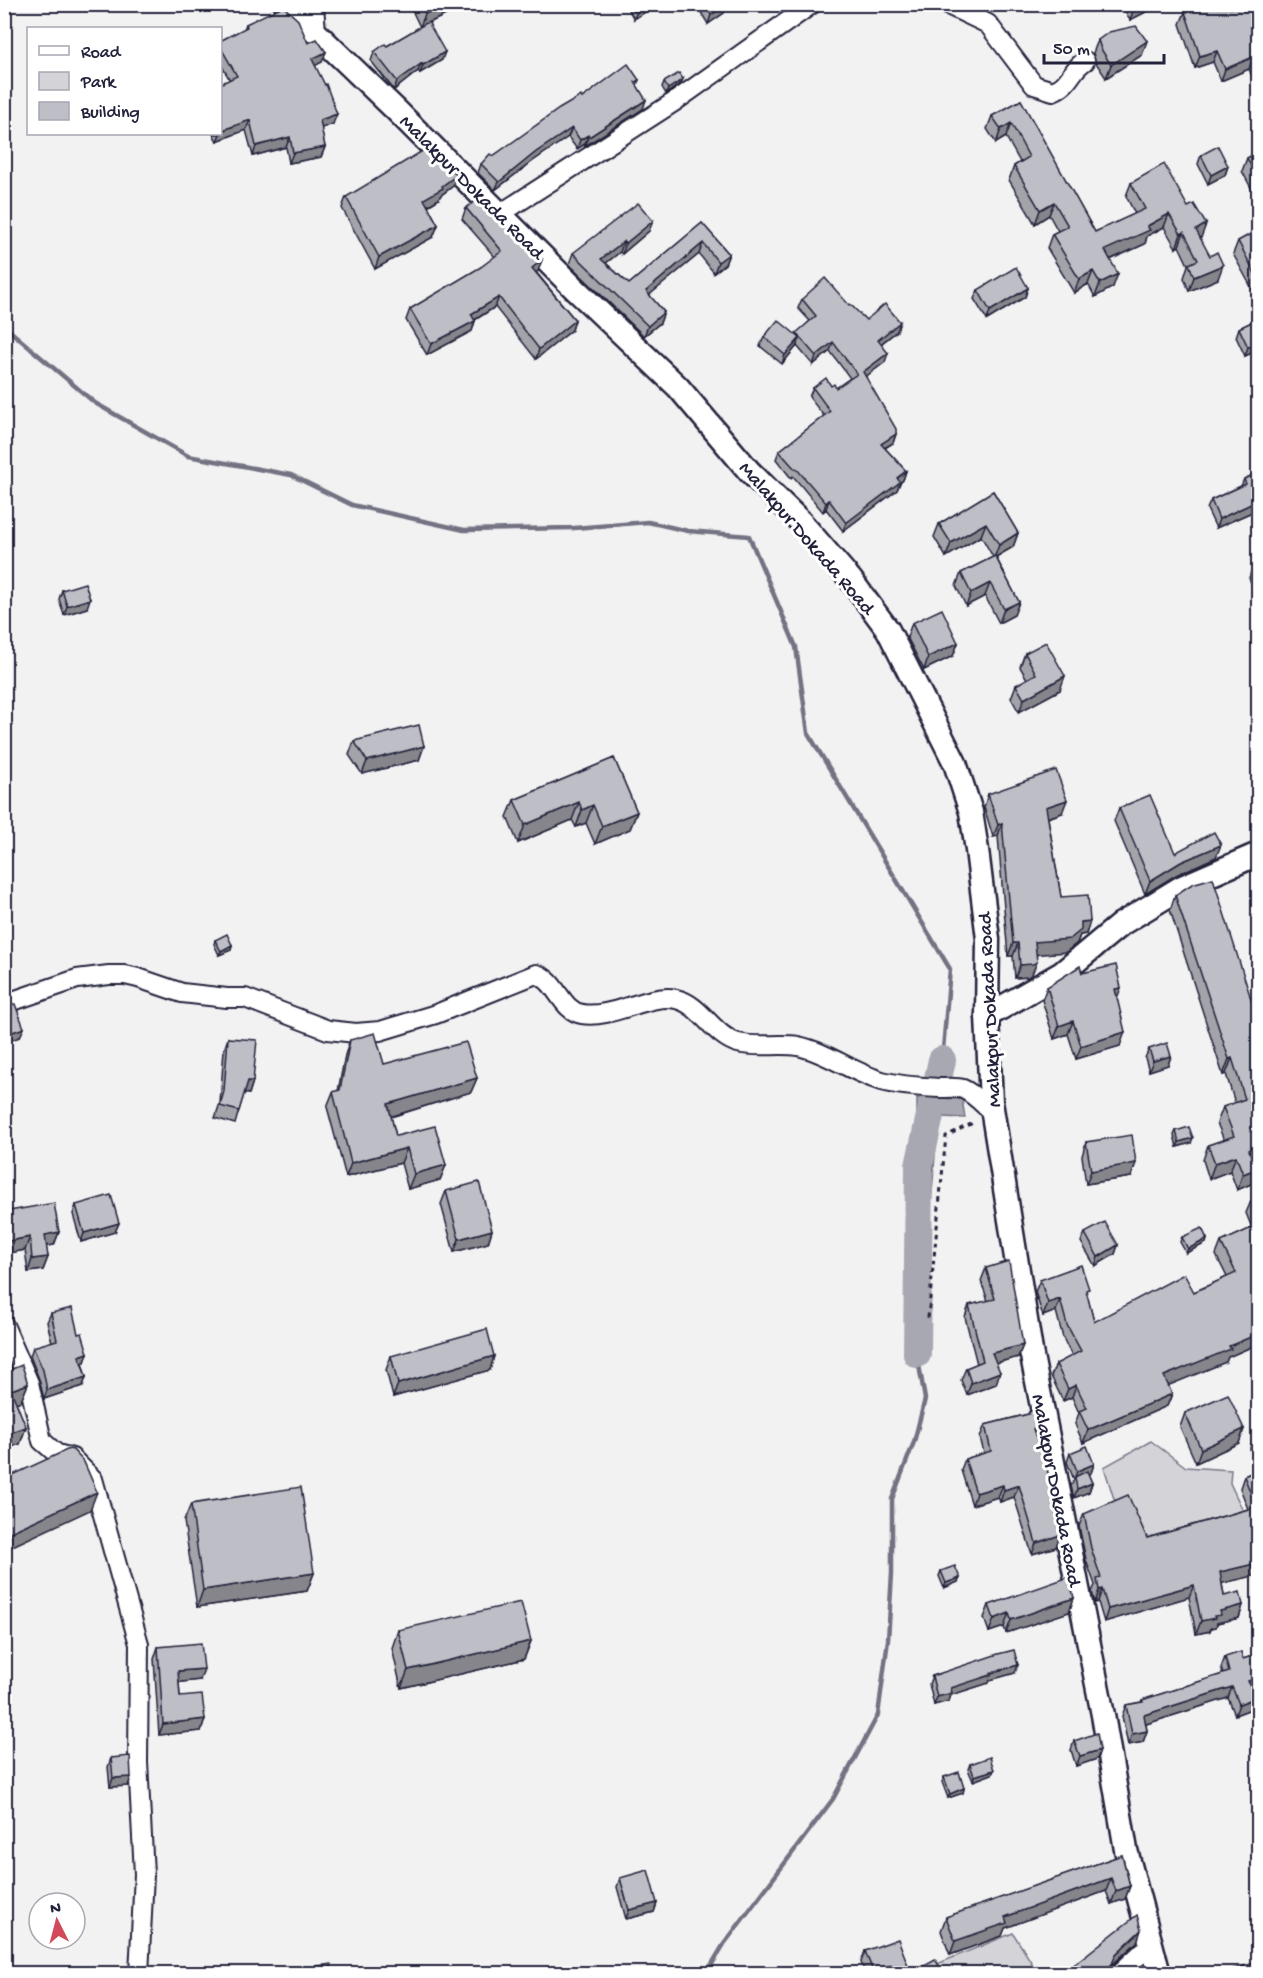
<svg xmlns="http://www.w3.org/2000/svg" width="1263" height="1978" font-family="'Gochi Hand',sans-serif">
<rect width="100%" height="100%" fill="#f2f2f3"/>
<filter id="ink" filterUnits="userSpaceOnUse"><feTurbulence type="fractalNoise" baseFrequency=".0167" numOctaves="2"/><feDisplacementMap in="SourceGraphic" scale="12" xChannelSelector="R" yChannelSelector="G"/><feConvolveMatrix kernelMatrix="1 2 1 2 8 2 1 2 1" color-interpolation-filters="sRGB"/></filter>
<g filter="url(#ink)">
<g fill="#d3d3d8" stroke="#7a7a8a" stroke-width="1.5">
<path d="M1151 1441 1186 1467 1231 1470 1230 1483 1244 1513 1147 1548 1132 1514 1114 1499 1104 1467Z"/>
<path d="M1013 1933 1038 1973H941L937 1964Z"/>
</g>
<path fill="#a8a8b2" stroke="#727282" stroke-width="1.5" d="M917 1098 962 1099 965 1118 917 1116Z"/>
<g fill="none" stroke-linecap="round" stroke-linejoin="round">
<g stroke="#727282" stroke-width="4.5">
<path d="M4 326 95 403 188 456 291 475 352 505 464 530 574 528 648 522 688 531 749 536 796 647 808 733 950 969 940 1084"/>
<path d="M710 1974 709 1969 724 1944 833 1799 878 1715 888 1640 892 1573V1499L914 1442 925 1399 917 1354 937 1114"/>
</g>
<path stroke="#a8a8b2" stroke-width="28" d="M917 1354 919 1166 942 1060"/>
<defs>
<g id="minor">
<path d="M314 4 316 33"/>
<path d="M946 4 988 24 1034 85 1053 91C1071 84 1071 69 1085 61"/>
<path d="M500 214 674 102 812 4"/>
<path d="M4 1004 77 979 109 975H125L138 978 182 993 227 998H245L328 1030 356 1033 380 1031 436 1014 536 974C557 980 561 1011 582 1014 613 1019 649 993 676 999 701 1004 713 1036 738 1043 757 1048 779 1043 798 1046 827 1052 853 1073 882 1081 900 1086 922 1087 941 1088 947 1088 957 1087 963 1089 973 1093 984 1105 992 1112"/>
<path d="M4 1325 29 1383 42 1441 57 1454 72 1458 93 1479 139 1644 138 1762 144 1874 139 1974"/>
<path d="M1119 1974 1151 1944"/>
</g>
<g id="tertiary">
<path d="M286 4 396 110 574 288 678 387 749 471 800 521 851 580 888 630 955 763 971 812 977 850 988 939 987 1016 991 1102 1031 1351 1103 1715 1126 1850 1159 1974"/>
<path d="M987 1016 1062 973 1121 924 1182 887 1258 854"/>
</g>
</defs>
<use href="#minor" stroke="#22223b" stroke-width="22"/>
<use href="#tertiary" stroke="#22223b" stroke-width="27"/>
<path stroke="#22223b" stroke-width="3" stroke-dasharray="4.5 4.5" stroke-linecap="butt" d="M928 1318 946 1136 975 1122"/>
<use href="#minor" stroke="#fff" stroke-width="18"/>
<use href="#tertiary" stroke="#fff" stroke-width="22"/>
</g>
<g fill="#a3a3aa" stroke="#22223b" stroke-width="1.5">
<path d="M409 4H458L456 10 429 23 442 60 420 73 418 71 394 90 371 61 374 52 387 46 420 27Z"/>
<path d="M625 4H658L634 19Z"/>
<path d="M697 4H727L724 13 708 24 697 6Z"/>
<path d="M1121 4H1152L1150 10 1130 20Z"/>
<path d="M1231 8 1258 10V87L1257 88 1249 69 1221 81 1213 62 1195 68 1180 24 1185 12Z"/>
<path d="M246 24 308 43 322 62 315 65 333 124 321 128 325 147 321 157 289 163 286 147 253 156 246 130 217 141 213 134H220L230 80 220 63V41L244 29Z"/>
<path d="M1098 40 1142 55 1106 78 1096 63 1093 53Z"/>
<path d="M683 79 681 83 666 94 662 87 664 82Z"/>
<path d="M639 80 637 85 643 109 585 146V144L577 149 568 137 533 161 495 190 478 173 481 164 582 98Z"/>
<path d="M1021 100 1095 232 1135 214 1126 196 1131 183 1188 207 1206 224 1200 238 1218 279 1189 291 1184 278 1188 265 1179 246 1176 248 1164 227 1147 236 1145 244 1110 260 1113 287 1095 297 1088 284 1074 293 1047 248 1052 234 1058 231 1049 215 1035 224 1009 180 1014 166 1020 162 1006 137 996 143 987 129 992 116Z"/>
<path d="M1258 152V201L1242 171 1247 158Z"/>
<path d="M1201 155 1228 166 1225 175 1208 184 1198 164Z"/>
<path d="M453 186 440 196 439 199 428 206 438 225 433 237 375 269 342 208 346 197Z"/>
<path d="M466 208 538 271 536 272 575 320 572 330 536 359 495 307 475 320V321L472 331 427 355 406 320 410 309 481 267 495 257 462 219Z"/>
<path d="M702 223 729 254 725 264 714 273 699 254 649 295 664 312 660 323 644 336 569 264 573 253 649 231 622 254 620 252 606 263 629 284Z"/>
<path d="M1258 230V292L1255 294 1233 254 1238 241Z"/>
<path d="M1028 288 1025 297 987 320 974 299 978 290Z"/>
<path d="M802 299 849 305 866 320 897 331 881 344 885 362 865 377 896 434 893 443 885 448 906 471 903 480 900 483 897 490 843 531 826 509 823 512 793 476 791 478 776 459 779 451 824 416 809 397 813 388 831 386 836 388 850 378 830 351 813 365 797 346 782 364 760 346 764 337 796 334 810 321 798 308Z"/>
<path d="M1258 319V350L1245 356 1236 337 1239 328Z"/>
<path d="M1257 378H1258V394L1254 387Z"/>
<path d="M1258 473V512L1253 514 1252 512 1216 528 1207 509 1211 500 1241 486 1244 479Z"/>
<path d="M993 491 1018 533 1013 547 996 557 1019 602 1014 615 999 623 985 596 966 606 956 586 961 573 993 557 981 536 946 557 934 537 939 524Z"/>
<path d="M1258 566V599L1249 578 1252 569Z"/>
<path d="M62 590 87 608 64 615 59 599Z"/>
<path d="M912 623 958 643 953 656 924 670 907 637Z"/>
<path d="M1025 653 1060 690 1019 712 1011 698 1016 685 1027 679 1020 667Z"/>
<path d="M354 741 424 746 419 760 362 774 349 755Z"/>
<path d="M614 758 637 812 630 829 595 844 586 823 576 827 572 820 518 843 507 817 514 800Z"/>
<path d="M988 794 1062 813 1048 818 1061 897 1090 921 1086 934 1080 935 1077 943 1066 952 1037 954 1032 974 1028 977 1015 978 1013 956H1008L998 836 993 837 984 807Z"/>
<path d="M1119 808 1175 853 1216 857 1176 875 1145 894 1114 821Z"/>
<path d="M1175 895 1258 1021V1159L1253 1161 1251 1184 1237 1190 1230 1171 1209 1179 1203 1160 1208 1145 1224 1140 1217 1123 1223 1107 1235 1103 1226 1074 1223 1075 1170 910Z"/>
<path d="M215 940 232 945 231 950 219 955 214 944Z"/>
<path d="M1082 973 1117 999 1120 1046 1076 1059 1068 1034 1054 1039 1042 1000 1047 987Z"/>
<path d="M228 1038 253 1081 249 1094 244 1093 235 1124 215 1118 220 1103 224 1050Z"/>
<path d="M350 1040 384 1064 477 1078 471 1092 391 1117 396 1136 446 1165 440 1180 408 1189 401 1163 346 1177 327 1107 333 1092 338 1091 345 1055Z"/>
<path d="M1149 1049 1171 1056 1168 1065 1149 1071 1145 1058Z"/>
<path d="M1176 1131 1191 1143 1177 1147 1174 1135Z"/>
<path d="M1086 1142 1131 1177 1086 1184 1082 1156Z"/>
<path d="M446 1191 492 1230 488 1243 454 1252 441 1204Z"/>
<path d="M1258 1198V1344L1228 1357 1226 1362 1168 1385 1172 1394 1167 1406 1083 1443 1075 1424 1079 1413 1072 1397 1063 1401 1051 1376 1056 1364 1072 1356 1063 1338 1056 1311 1043 1316 1035 1292 1040 1280 1087 1295 1094 1322 1194 1292 1227 1277 1216 1255 1221 1242 1252 1228 1246 1213 1251 1201Z"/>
<path d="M76 1205 119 1223 115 1232 81 1242 73 1214Z"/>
<path d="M4 1212 59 1232 54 1245 46 1246 48 1257 43 1270 28 1272 25 1250 4 1254Z"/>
<path d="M1085 1233 1118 1245 1115 1254 1095 1266 1081 1242Z"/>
<path d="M1182 1237 1207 1239 1206 1243 1186 1253 1180 1242Z"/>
<path d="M986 1268 1023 1345 1018 1357 996 1363V1384L967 1395 961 1380 966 1368 977 1364 965 1317 969 1305 988 1301 981 1281Z"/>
<path d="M51 1313 78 1334 88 1353 85 1362 82 1363 86 1377 83 1386 44 1399 39 1379 30 1356 33 1347 52 1342 47 1322Z"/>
<path d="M391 1356H494L490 1370 393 1397 386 1370Z"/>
<path d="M7 1371 28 1384 21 1401 16 1403 26 1427 20 1444 4 1379Z"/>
<path d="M1029 1412 1036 1436 1056 1547 1032 1554 1014 1497 1000 1502 998 1497 972 1505 961 1470 965 1459 984 1453 980 1437 985 1425 1028 1414Z"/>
<path d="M1185 1413 1244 1429 1239 1443 1196 1463 1180 1427Z"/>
<path d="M1258 1435V1575L1222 1583 1224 1596 1243 1605 1239 1618 1217 1623 1216 1627 1211 1628 1210 1631 1196 1634 1189 1597 1104 1622 1098 1602 1095 1603 1092 1592 1095 1585 1086 1560 1079 1526 1084 1514 1147 1538 1248 1509 1240 1488 1244 1476 1253 1472 1250 1448 1254 1436Z"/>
<path d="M1070 1453 1094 1464 1091 1473 1088 1474 1092 1483 1089 1492 1074 1498 1071 1486 1074 1480 1067 1462Z"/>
<path d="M191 1504 314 1573 307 1591 197 1607 184 1521Z"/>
<path d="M941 1571 960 1578 958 1582 944 1588 939 1576Z"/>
<path d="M1074 1598 1069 1612 1006 1633 1004 1627 989 1632 984 1618 989 1605Z"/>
<path d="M398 1630 531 1641 524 1659 401 1688 392 1648Z"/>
<path d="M158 1647 200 1680 179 1682 180 1697 205 1719 201 1731 159 1735 154 1659Z"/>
<path d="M1258 1654V1688L1252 1690 1251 1709 1235 1715 1228 1698 1146 1724 1147 1731 1143 1742 1128 1745 1122 1716 1126 1705 1141 1702 1142 1700 1223 1674 1221 1668 1225 1657 1243 1659Z"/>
<path d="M1015 1673 990 1680 989 1683 951 1695 949 1701 934 1705 929 1684 932 1676Z"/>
<path d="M1074 1741 1097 1759 1076 1766 1071 1750Z"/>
<path d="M111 1758 128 1786 110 1787 108 1767Z"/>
<path d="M970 1764 994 1770 992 1774 973 1781 968 1769Z"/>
<path d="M944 1777 964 1788 963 1793 948 1798 942 1782Z"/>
<path d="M1122 1855 1130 1886 1125 1899 1111 1904 1106 1891 1005 1928 1002 1936 950 1955 941 1931 946 1917Z"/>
<path d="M620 1878 657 1903 654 1912 626 1919 617 1887Z"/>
<path d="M1137 1942 1112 1965 1109 1974H1069L1072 1966Z"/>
<path d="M865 1951 911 1973 944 1974H865L861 1962Z"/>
</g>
<g fill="#85858b" stroke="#22223b" stroke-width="1.5">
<path d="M444 4H458L456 10 420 27 425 14Z"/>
<path d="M641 4H658L634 19 639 6Z"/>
<path d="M727 4 724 13 708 24 711 15Z"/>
<path d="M1141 4H1152L1150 10 1130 20 1134 8Z"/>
<path d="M1147 41 1142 55 1106 78 1111 65Z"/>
<path d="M1217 51 1213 62 1195 68 1200 56Z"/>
<path d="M326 52 322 62 309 69 312 59Z"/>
<path d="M445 52 442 60 420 73 423 65Z"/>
<path d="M1253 57 1249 69 1221 81 1225 69Z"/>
<path d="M422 63 418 71 394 90 397 81Z"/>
<path d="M683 79 681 83 666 94 668 89Z"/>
<path d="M646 100 643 109 585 146 589 137Z"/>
<path d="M337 114 333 124 316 130 320 120Z"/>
<path d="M250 120 246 130 217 141 220 134 221 131Z"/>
<path d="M1011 123 1006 137 996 143 1001 129Z"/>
<path d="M572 128 568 137 533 161 495 190 499 182 536 152Z"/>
<path d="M588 135 585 144 577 149 580 140Z"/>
<path d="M290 137 286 147 253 156 256 146Z"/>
<path d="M325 147 321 157 289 163 293 153Z"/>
<path d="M1228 166 1225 175 1208 184 1211 175Z"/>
<path d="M457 175 453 186 440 196 439 199 420 210 424 199Z"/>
<path d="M1054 202 1049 215 1035 224 1040 210Z"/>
<path d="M1169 214 1164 227 1147 236 1145 244 1100 264 1105 250Z"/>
<path d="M653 221 649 231 622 254 626 243Z"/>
<path d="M1206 224 1201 238 1191 244 1196 230Z"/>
<path d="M438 225 433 237 375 269 379 257Z"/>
<path d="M1184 232 1179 246 1176 248 1181 234Z"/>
<path d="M624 241 620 252 597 270 601 259Z"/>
<path d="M703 243 699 254 642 301 646 291Z"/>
<path d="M729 254 725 264 714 273 718 262Z"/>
<path d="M542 260 538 271 528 279 532 268Z"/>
<path d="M1223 265 1218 279 1189 291 1194 277Z"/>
<path d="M1093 271 1088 284 1074 293 1079 279Z"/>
<path d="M1118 274 1113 287 1095 297 1100 283Z"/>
<path d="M1258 283V292L1255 294Z"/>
<path d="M1028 288 1025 297 987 320 990 311Z"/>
<path d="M499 297 495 307 468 324 471 314Z"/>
<path d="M664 312 660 323 644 336 648 326Z"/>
<path d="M575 320 572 330 536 359 539 349Z"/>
<path d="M475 321 472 331 427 355 431 344Z"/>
<path d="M900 322 897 331 874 349 878 340Z"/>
<path d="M800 338 796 347 782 364 785 355Z"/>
<path d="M833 342 830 351 813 365 816 356Z"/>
<path d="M1258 343V350L1245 356 1248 347Z"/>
<path d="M888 353 885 362 860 381 863 372Z"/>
<path d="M896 434 893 443 877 452 881 444Z"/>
<path d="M906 471 903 480 900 483 897 490 843 531 846 523Z"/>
<path d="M829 500 826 509 823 512 826 503Z"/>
<path d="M1255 502 1252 512 1216 528 1219 519Z"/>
<path d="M1257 505H1258V512L1253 514Z"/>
<path d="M986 523 981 536 946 557 951 543Z"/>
<path d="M1018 533 1013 547 994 558 999 545Z"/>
<path d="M990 583 985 596 966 606 971 593Z"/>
<path d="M90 599 87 608 64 615 67 606Z"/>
<path d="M1019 602 1014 615 999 623 1004 609Z"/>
<path d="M958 643 953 656 924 670 928 657Z"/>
<path d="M1065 676 1060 690 1019 712 1024 699Z"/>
<path d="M424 746 419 760 362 774 367 761Z"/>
<path d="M1067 800 1062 813 1041 820 1046 807Z"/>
<path d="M579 802 572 820 518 843 525 825Z"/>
<path d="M593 805 586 823 576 827 582 810Z"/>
<path d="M637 812 630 829 595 844 602 826Z"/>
<path d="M1002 823 998 836 993 837 998 825Z"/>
<path d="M1221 845 1216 857 1176 875 1145 894 1150 881 1181 862Z"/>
<path d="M1090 921 1086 934 1080 935 1077 943 1066 952 1031 955 1035 942 1081 922Z"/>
<path d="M1013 943H1018L1013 956H1008Z"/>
<path d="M232 945 231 950 219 955 221 951Z"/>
<path d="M1037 962 1032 974 1028 977 1015 978 1020 965Z"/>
<path d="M1121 988 1116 1001 1115 989Z"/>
<path d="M1073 1021 1068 1034 1054 1039 1059 1026Z"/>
<path d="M24 1028 20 1037 4 1043V1035Z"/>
<path d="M1125 1032 1120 1046 1076 1059 1081 1046Z"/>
<path d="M1171 1056 1168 1065 1149 1071 1153 1061Z"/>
<path d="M1232 1058 1226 1074 1223 1075 1229 1059Z"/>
<path d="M477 1078 471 1092 383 1119 388 1104Z"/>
<path d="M248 1081H253L249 1094 243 1093Z"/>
<path d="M1193 1138 1191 1143 1177 1147 1179 1142Z"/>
<path d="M1258 1146V1159L1243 1165 1249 1150Z"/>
<path d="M407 1148 401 1163 346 1177 351 1163Z"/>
<path d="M1236 1156 1230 1171 1209 1179 1215 1163Z"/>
<path d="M1136 1163 1131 1177 1086 1184 1091 1171Z"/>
<path d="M446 1165 440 1180 408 1189 414 1174Z"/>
<path d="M1256 1169 1251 1184 1237 1190 1243 1174Z"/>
<path d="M119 1223 115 1232 81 1242 84 1233Z"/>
<path d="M492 1230 488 1243 454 1252 459 1239Z"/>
<path d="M59 1232 54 1245 40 1247 45 1235Z"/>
<path d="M30 1237 25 1250 4 1254V1242Z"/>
<path d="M1207 1239 1206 1243 1186 1253 1188 1249Z"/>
<path d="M1118 1245 1115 1254 1095 1266 1098 1257Z"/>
<path d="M48 1257 43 1270 28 1272 32 1259Z"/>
<path d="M1060 1299 1056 1311 1043 1316 1048 1303Z"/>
<path d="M1258 1334V1344L1228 1357 1226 1362 1160 1389 1164 1376 1229 1346Z"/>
<path d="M1023 1345 1018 1357 988 1365 992 1353Z"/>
<path d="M88 1353 85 1362 76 1365 79 1356Z"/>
<path d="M494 1356 490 1370 393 1397 398 1384Z"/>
<path d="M1000 1372 996 1384 967 1395 971 1383Z"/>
<path d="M86 1377 83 1386 44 1399 47 1390Z"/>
<path d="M28 1384 21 1401 5 1407 11 1390Z"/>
<path d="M1076 1385 1072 1397 1063 1401 1068 1389Z"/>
<path d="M1172 1394 1167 1406 1083 1443 1088 1430Z"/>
<path d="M26 1427 20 1444 4 1450V1435Z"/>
<path d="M1039 1427 1035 1439 1033 1429Z"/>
<path d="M1244 1429 1239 1443 1196 1463 1201 1449Z"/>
<path d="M1094 1464 1091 1473 1075 1479V1477L1077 1471Z"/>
<path d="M1092 1483 1089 1492 1074 1498 1077 1489Z"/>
<path d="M1003 1485 998 1497 972 1505 976 1493Z"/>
<path d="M1019 1485 1014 1497 1000 1502 1004 1490Z"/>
<path d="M97 1492 90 1510 4 1550V1535Z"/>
<path d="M1060 1535 1056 1547 1032 1554 1036 1543Z"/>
<path d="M1258 1563V1575L1215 1585 1220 1572Z"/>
<path d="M314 1573 307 1591 197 1607 203 1590Z"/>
<path d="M960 1578 958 1582 944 1588 946 1583Z"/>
<path d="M1194 1585 1189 1597 1104 1622 1108 1609Z"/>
<path d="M1102 1589 1098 1602 1095 1603 1099 1590Z"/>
<path d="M1074 1598 1069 1612 1006 1633 1011 1620Z"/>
<path d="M1243 1605 1239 1618 1217 1623 1216 1627 1211 1628 1210 1631 1196 1634 1201 1621 1214 1616 1220 1611Z"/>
<path d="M1009 1613 1004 1627 989 1632 994 1619Z"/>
<path d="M531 1641 524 1659 401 1688 408 1670Z"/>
<path d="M1018 1665 1015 1673 990 1680 989 1683 951 1695 949 1701 934 1705 937 1697 951 1688 991 1673Z"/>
<path d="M204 1669 200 1680 173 1683 178 1671Z"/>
<path d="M1258 1678V1688L1245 1691 1248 1681Z"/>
<path d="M1232 1687 1228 1698 1140 1726 1144 1715Z"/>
<path d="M1255 1698 1251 1709 1235 1715 1239 1704Z"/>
<path d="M205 1719 201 1731 159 1735 163 1724Z"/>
<path d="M1147 1731 1143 1742 1128 1745 1132 1734Z"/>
<path d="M1100 1750 1097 1759 1076 1766 1080 1756Z"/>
<path d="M994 1770 992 1774 973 1781 974 1776Z"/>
<path d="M131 1777 128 1786 110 1787 113 1778Z"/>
<path d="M964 1788 963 1793 948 1798 950 1794Z"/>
<path d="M1111 1878 1106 1891 1005 1928 1002 1936 950 1955 955 1941 1005 1917Z"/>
<path d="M1130 1886 1125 1899 1111 1904 1116 1891Z"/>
<path d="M657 1903 654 1912 626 1919 629 1910Z"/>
<path d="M1141 1930 1137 1942 1112 1965 1109 1974H1100L1116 1954Z"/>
<path d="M892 1965 889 1974H872L873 1971Z"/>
</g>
<g fill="#bebec6" stroke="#22223b" stroke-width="1.5">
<path d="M421 4H444L425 14Z"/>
<path d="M705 4H727L711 15Z"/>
<path d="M1133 4H1141L1134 8Z"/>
<path d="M1217 4H1230L1231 8 1238 4H1255L1258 10V70L1253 57 1225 69 1217 51 1200 56 1185 12Z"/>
<path d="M283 6 298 20 308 43 317 39 326 52 312 59 325 85 326 84 337 114 320 120 325 147 293 153 290 137 256 146 250 120 220 131V84L237 76 220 46V41L247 27 246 24Z"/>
<path d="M428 22 445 52 423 65 422 63 397 81 374 52 385 44 387 46Z"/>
<path d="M1136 26 1147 41 1111 65 1101 49 1098 40 1109 32Z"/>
<path d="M628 64 639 80 635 82 646 100 589 137 588 135 580 140 572 128 536 152 499 182 481 164 490 154 493 156 559 109 581 96 582 98Z"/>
<path d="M679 73 683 79 668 89 664 82Z"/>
<path d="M1021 100 1095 232 1145 209 1131 183 1164 164 1188 207 1194 204 1206 224 1196 230 1210 256 1217 252 1223 265 1194 277 1189 264 1198 260 1184 232 1181 234 1169 214 1147 226 1150 230 1105 250 1118 274 1100 283 1093 271 1079 279 1052 234 1068 226 1054 202 1040 210 1014 166 1029 157 1011 123 1001 129 992 116Z"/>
<path d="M1218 146 1228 166 1211 175 1201 155Z"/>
<path d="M429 147 457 175 442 186 443 188 424 199 438 225 379 257 346 197Z"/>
<path d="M1258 152V179L1247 158Z"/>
<path d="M479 198 542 260 532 268 575 320 539 349 499 297 471 314 475 321 431 344 410 309 481 267 502 251 466 208Z"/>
<path d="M638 203 653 221 626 243 624 241 601 259 629 284 702 223 729 254 718 262 703 243 646 291 664 312 648 326 573 253Z"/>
<path d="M1258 230V279L1238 241Z"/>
<path d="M1016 267 1028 288 990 311 978 290Z"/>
<path d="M825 278 849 305 850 304 866 320 885 304 900 322 878 340 888 353 863 372 896 429V434L881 444 906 471 897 478 900 482 846 523 829 500 826 503 796 468 795 469 779 451 830 411 813 388 826 378 831 386 834 384 836 388 857 374 833 342 816 356 796 333 816 316 802 299Z"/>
<path d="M1258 319V343L1248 347 1239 328Z"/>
<path d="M778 320 800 338 785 355 764 337Z"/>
<path d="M1258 473V505H1257L1255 502 1219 519 1211 500 1246 484 1244 479Z"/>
<path d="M993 491 1018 533 999 545 986 523 951 543 939 524Z"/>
<path d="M995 556 1019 602 1004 609 990 583 971 593 961 573Z"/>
<path d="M1258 566V583L1252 569Z"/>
<path d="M85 583 90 599 67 606 62 590Z"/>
<path d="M942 609 958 643 928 657 912 623Z"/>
<path d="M1046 642 1065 676 1024 699 1016 685 1036 674 1025 653Z"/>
<path d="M419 725 424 746 367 761 354 741Z"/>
<path d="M614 758 637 812 602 826 593 805 582 810 579 802 525 825 514 800Z"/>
<path d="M1056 770 1067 800 1046 807 1061 897 1088 895 1090 921 1081 922V930L1070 939 1035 942 1037 962 1033 964 1020 965 1018 943H1013L1002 823 998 825 988 794Z"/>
<path d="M1150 795 1175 853 1214 832 1221 845 1181 862 1150 881 1119 808Z"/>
<path d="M1213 878 1258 1021V1146L1249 1150 1256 1169 1243 1174 1236 1156 1215 1163 1208 1145 1234 1136 1223 1107 1245 1099 1232 1058 1229 1059 1175 895 1192 884Z"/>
<path d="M227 934 232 945 221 951 215 940Z"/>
<path d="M1116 965 1121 988 1115 989 1125 1032 1081 1046 1073 1021 1059 1026 1047 987 1080 966 1082 973Z"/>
<path d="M15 1004 24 1028 4 1035V1005Z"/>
<path d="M375 1033 384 1064 466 1042 477 1078 388 1104 396 1136 435 1126 446 1165 414 1174 407 1148 351 1163 333 1092 340 1090 350 1040Z"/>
<path d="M228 1038 257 1040 253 1081H248L239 1111 220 1106 224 1091Z"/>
<path d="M1167 1043 1171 1056 1153 1061 1149 1049Z"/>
<path d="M1189 1127 1193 1138 1179 1142 1176 1131Z"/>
<path d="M1132 1135 1136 1163 1091 1171 1086 1142Z"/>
<path d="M479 1182 492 1230 459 1239 446 1191Z"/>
<path d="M111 1195 119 1223 84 1233 76 1205Z"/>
<path d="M1258 1198V1221L1251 1201Z"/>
<path d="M54 1203 59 1232 45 1235 48 1257 32 1259 30 1237 4 1242V1212Z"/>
<path d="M1105 1222 1118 1245 1098 1257 1085 1233Z"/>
<path d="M1258 1225V1334L1229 1346 1231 1349 1164 1376 1172 1394 1088 1430 1079 1411 1087 1408 1076 1385 1068 1389 1056 1364 1081 1351 1067 1325 1060 1299 1048 1303 1040 1280 1081 1265 1089 1289 1086 1290 1094 1322 1184 1274 1194 1292 1236 1273 1221 1242Z"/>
<path d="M1202 1228 1207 1239 1188 1249 1182 1237Z"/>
<path d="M1009 1261 1023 1345 992 1353 1000 1372 971 1383 966 1368 983 1361 969 1305 995 1299 986 1268Z"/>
<path d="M72 1308 78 1334 82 1333 88 1353 79 1356 86 1377 47 1390 43 1370 33 1347 57 1340 51 1313Z"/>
<path d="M487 1329 494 1356 398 1384 391 1356Z"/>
<path d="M22 1365 28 1384 11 1390 26 1427 4 1435V1379L10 1377 7 1371Z"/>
<path d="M1228 1394 1244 1429 1201 1449 1185 1413Z"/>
<path d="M1035 1410 1039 1427 1033 1429 1047 1468 1060 1535 1036 1543 1019 1485 1004 1490 1003 1485 976 1493 965 1459 991 1451 985 1425 1029 1414V1412Z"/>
<path d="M1258 1435V1467L1254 1436Z"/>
<path d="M1087 1446 1094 1464 1077 1471 1070 1453Z"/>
<path d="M69 1449 73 1450 84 1462 97 1492 4 1535V1479Z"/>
<path d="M1258 1470V1563L1220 1572 1224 1596 1240 1592 1243 1605 1220 1611 1221 1615 1214 1616 1215 1618 1201 1621 1194 1585 1108 1609 1102 1589 1099 1590 1097 1579 1101 1578 1091 1548 1084 1514 1128 1495 1147 1538 1256 1507 1244 1476Z"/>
<path d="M1087 1471 1092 1483 1077 1489 1075 1477Z"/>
<path d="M301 1487 314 1573 203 1590 191 1504Z"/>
<path d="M955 1566 960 1578 946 1583 941 1571Z"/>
<path d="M1069 1577 1074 1598 1011 1620 1009 1613 994 1619 989 1605Z"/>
<path d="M521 1602 531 1641 408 1670 398 1630Z"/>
<path d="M201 1643 204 1669 178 1671 180 1697 202 1695 205 1719 163 1724 158 1647Z"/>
<path d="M1014 1650 1018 1665 991 1673V1675L951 1688 952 1693 937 1697 932 1676 998 1654Z"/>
<path d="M1241 1652 1243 1659 1258 1654V1678L1248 1681 1255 1698 1239 1704 1232 1687 1144 1715 1147 1731 1132 1734 1126 1705 1143 1702 1142 1700 1229 1672 1225 1657Z"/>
<path d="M1097 1733 1100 1750 1080 1756 1074 1741Z"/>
<path d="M130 1756 131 1777 113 1778 111 1758Z"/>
<path d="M990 1757 994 1770 974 1776 970 1764Z"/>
<path d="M959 1772 964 1788 950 1794 944 1777Z"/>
<path d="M1122 1855 1130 1886 1116 1891 1111 1878 1005 1917 1007 1923 955 1941 946 1917Z"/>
<path d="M648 1870 657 1903 629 1910 620 1878Z"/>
<path d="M1137 1915 1141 1930 1116 1954 1112 1964 1100 1974H1077L1072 1966Z"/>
<path d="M898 1939 911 1973 935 1959 944 1974H897L892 1965 873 1971 865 1951Z"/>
<path d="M1258 1962V1974H1224L1223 1972Z"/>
<path d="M331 1964 332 1974H261Z"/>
</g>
</g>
<g text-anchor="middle" stroke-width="6" stroke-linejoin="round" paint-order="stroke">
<g font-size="20" fill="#22223b" stroke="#fff">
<text transform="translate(473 186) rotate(45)" y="7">Malakpur Dokada Road</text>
<text transform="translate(808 537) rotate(49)" y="7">Malakpur Dokada Road</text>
<text transform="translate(988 1010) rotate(-93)" y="7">Malakpur Dokada Road</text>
<text transform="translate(1058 1490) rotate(79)" y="7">Malakpur Dokada Road</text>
</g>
</g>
<rect width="1263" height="1978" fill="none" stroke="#fff" stroke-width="24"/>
<rect x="12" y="12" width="1239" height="1954" fill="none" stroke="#22223b" stroke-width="2" filter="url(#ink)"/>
<rect x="27" y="27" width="195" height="108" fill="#ffffff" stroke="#a7a7b1" stroke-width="1.5"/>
<rect x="39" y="46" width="30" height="9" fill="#ffffff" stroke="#a7a7b1" stroke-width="1.5"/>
<text x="81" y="57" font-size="18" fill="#22223b">Road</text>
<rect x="39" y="72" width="30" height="18" fill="#d3d3d8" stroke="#a7a7b1" stroke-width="1.5"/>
<text x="81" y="87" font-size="18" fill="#22223b">Park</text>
<rect x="39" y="102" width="30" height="18" fill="#bebec6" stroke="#a7a7b1" stroke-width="1.5"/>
<text x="81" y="117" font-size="18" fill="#22223b">Building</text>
<g transform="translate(57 1921) rotate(354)"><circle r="28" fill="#ffffff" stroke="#a7a7b1" stroke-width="1.5"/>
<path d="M0-4.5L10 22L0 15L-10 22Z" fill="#d1495b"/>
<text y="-9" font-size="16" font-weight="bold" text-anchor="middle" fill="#22223b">N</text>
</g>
<path d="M1044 54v9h120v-9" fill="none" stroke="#22223b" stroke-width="3"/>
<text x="1053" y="54" font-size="18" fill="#22223b" stroke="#ffffff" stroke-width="4.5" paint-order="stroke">50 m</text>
</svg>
